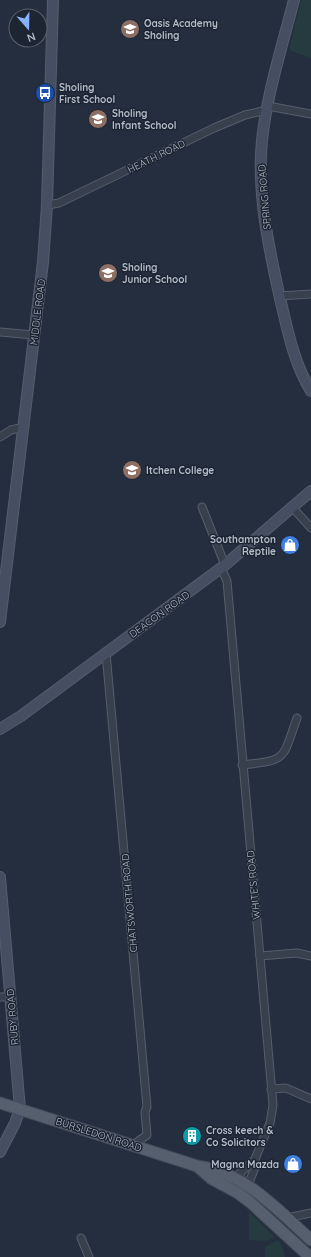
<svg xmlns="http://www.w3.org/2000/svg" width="311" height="1257" font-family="Quicksand,sans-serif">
<rect width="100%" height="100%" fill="#242e3e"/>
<g fill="#263b3f">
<path d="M301 0H311V58L289 50Z"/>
<path d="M249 1212 275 1237 265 1241 249 1240Z"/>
<path d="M278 1240 283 1248 285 1257H265V1247Z"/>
</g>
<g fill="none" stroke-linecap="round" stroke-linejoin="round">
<defs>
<g id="street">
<path d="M268 106 311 114"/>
<path d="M47 205 59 203 214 128 245 115 267 110"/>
<path d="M280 296 311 294"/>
<path d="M0 332 34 335"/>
<path d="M0 437 11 430 24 427"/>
<path d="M202 507 225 565"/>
<path d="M292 507 311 528"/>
<path d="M221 568 227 581 273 1105 270 1123 255 1159 256 1165 250 1180 243 1182"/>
<path d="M106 653 147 1107 145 1112 147 1135 133 1145"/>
<path d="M242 765C288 760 282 760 297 718"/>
<path d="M260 956 297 953 311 956"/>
<path d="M0 997H10"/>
<path d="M271 1089 286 1088 311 1099"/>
<path d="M243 1182 239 1174 255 1159"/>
<path d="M287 1218 311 1213"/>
<path d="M81 1238 89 1257"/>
</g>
<g id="secondary">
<path d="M294 0C282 47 263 106 261 154 259 201 269 248 279 294 287 327 293 362 311 391"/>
<path d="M0 622 43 262 47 205 53 0"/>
<path d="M0 729 21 716 225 565 311 491"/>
<path d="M0 877 20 1109 15 1123 0 1152"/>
</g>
<g id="primary">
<path d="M0 1103 197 1166C244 1172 277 1209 311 1240"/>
<path d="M197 1166 212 1179 238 1193 250 1202 310 1257"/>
</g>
</defs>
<use href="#street" stroke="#565e6c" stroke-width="9"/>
<use href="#secondary" stroke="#565e6c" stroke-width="12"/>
<use href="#primary" stroke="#414957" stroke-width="13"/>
<use href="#street" stroke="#38404e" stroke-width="7"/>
<use href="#secondary" stroke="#464f61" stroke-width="10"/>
<use href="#primary" stroke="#565f6e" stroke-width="11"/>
</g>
<defs>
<symbol id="school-disc" viewBox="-11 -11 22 22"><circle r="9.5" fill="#8d6e63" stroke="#1d2533"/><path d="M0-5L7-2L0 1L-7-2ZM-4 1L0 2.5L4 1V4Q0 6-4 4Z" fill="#fff"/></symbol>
<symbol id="bus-disc" viewBox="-11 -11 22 22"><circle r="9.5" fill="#1a4fb4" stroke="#1d2533"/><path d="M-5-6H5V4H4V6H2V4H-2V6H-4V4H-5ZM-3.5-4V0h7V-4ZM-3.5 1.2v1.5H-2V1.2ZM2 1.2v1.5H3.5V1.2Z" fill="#fff"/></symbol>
<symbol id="university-disc" viewBox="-11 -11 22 22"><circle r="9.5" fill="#8d6e63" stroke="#1d2533"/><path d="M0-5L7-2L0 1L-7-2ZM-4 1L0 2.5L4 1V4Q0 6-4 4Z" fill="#fff"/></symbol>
<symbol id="shop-disc" viewBox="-11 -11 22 22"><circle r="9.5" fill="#3f7fe0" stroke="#1d2533"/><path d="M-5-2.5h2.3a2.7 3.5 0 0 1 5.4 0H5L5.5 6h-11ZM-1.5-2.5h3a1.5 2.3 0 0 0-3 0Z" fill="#fff"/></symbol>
<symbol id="building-disc" viewBox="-11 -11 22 22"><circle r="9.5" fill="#0f9aa8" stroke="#1d2533"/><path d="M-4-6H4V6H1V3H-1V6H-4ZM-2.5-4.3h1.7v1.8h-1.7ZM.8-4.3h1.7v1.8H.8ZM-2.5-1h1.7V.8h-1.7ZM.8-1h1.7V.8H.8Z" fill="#fff"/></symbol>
</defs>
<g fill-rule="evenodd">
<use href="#school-disc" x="119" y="18" width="22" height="22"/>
<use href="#bus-disc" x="34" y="82" width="22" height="22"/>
<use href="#school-disc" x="87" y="108" width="22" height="22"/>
<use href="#school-disc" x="97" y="262" width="22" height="22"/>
<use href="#university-disc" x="121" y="459" width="22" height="22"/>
<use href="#shop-disc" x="279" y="534" width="22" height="22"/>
<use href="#building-disc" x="181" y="1125" width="22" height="22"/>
<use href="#shop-disc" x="282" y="1153" width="22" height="22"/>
</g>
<g text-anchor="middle" stroke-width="3" stroke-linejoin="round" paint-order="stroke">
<g font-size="10" font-weight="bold" fill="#b4bbc9" stroke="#1d2533" text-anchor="start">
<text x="144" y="27">Oasis Academy<tspan x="144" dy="12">Sholing</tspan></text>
<text x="59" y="91">Sholing<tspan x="59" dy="12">First School</tspan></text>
<text x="112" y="117">Sholing<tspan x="112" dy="12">Infant School</tspan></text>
<text x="122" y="271">Sholing<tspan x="122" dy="12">Junior School</tspan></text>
<text x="146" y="474">Itchen College</text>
<text x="276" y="543" text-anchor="end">Southampton<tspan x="276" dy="12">Reptile</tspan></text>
<text x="206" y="1134">Cross keech &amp;<tspan x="206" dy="12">Co Solicitors</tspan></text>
<text x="279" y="1168" text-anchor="end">Magna Mazda</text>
</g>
<g font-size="10" fill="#b4bbc9" stroke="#1d2533">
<text transform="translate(156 156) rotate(-26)" y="4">HEATH ROAD</text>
<text transform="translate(264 197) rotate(-95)" y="4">SPRING ROAD</text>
<text transform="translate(37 312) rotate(-83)" y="4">MIDDLE ROAD</text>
<text transform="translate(159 614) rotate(-36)" y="4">DEACON ROAD</text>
<text transform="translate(253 885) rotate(-95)" y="4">WHITE'S ROAD</text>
<text transform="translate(129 903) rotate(-95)" y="4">CHATSWORTH ROAD</text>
<text transform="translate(12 1017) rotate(-95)" y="4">RUBY ROAD</text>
<text transform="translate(99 1134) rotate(18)" y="4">BURSLEDON ROAD</text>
</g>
</g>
<g transform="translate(28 28) rotate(160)"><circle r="19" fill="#1d2533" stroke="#59616f"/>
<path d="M0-3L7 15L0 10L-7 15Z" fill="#89b0f8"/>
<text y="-6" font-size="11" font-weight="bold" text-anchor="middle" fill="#b4bbc9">N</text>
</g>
</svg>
